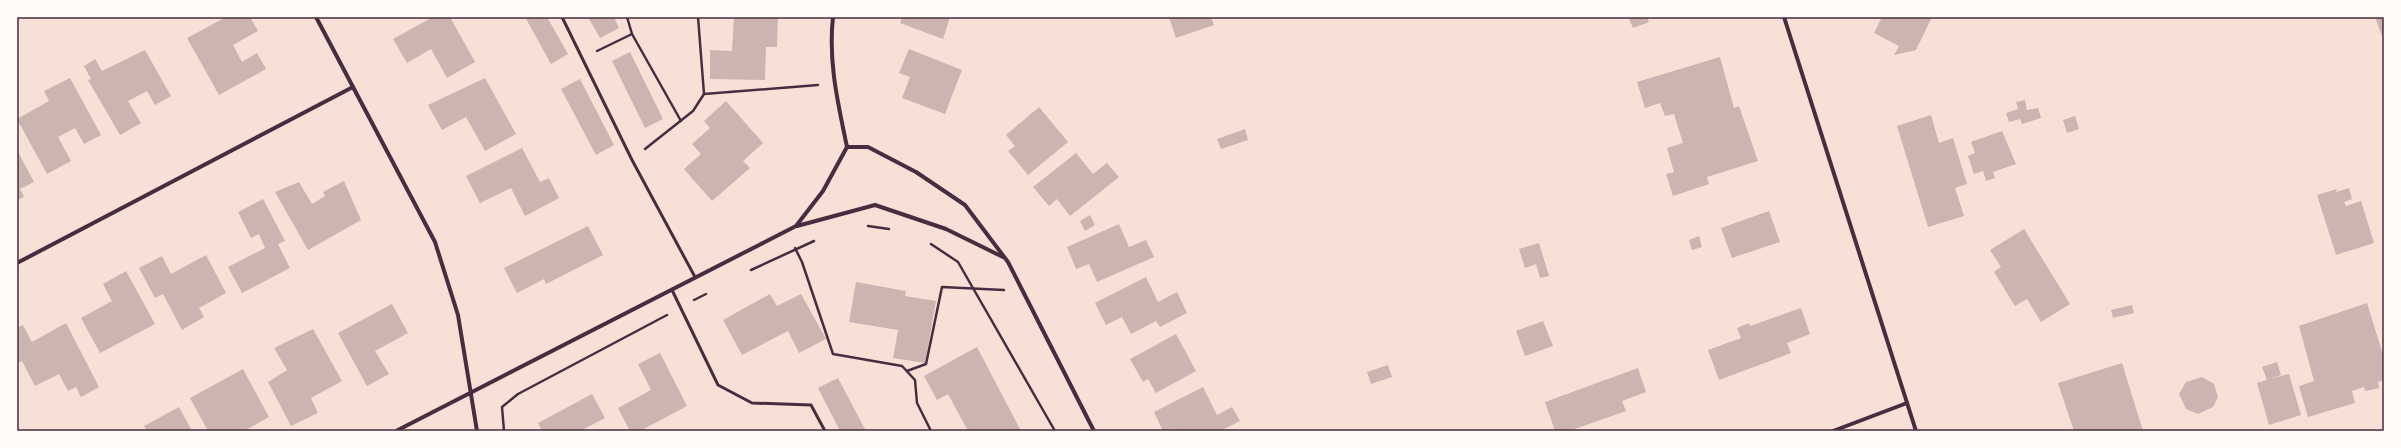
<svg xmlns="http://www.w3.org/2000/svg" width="2401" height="448" font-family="Jost,sans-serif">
<rect width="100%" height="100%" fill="#f7e1d7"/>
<g fill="#ccb4b1">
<path d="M226 17H250L258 31 233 45 242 62 257 53 266 69 219 95 187 38Z"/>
<path d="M433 17H450L475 62 447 78 431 49 407 63 393 39Z"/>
<path d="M525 17H547L568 54 551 64Z"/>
<path d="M588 17H614L619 28 600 38Z"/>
<path d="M734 17H778L777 47H766L765 80 710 79V50L732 51Z"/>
<path d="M902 17H950L943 39 900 23Z"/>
<path d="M1169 17H1211L1214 25 1176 38Z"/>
<path d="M1635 17H1647L1649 22 1633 28 1629 19Z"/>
<path d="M1882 17H1932L1916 50 1894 55 1899 46 1874 33Z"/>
<path d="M2375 17H2384V41Z"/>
<path d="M909 49 962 70 945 114 902 98 910 77 899 73Z"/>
<path d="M145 50 171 96 155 105 147 91 128 101 141 123 120 135 88 80 91 79 84 66 95 59 102 71Z"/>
<path d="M630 52 663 119 645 128 612 61Z"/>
<path d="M1720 57 1734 108 1739 106 1758 161 1707 177 1709 184 1673 196 1666 174 1674 172 1667 148 1683 143 1674 114 1665 116 1660 103 1645 108 1637 82Z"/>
<path d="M70 78 101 135 84 144 75 128 58 137 71 161 47 174 17 119 49 101 44 91Z"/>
<path d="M485 78 516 134 485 151 466 117 442 130 428 105Z"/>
<path d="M580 79 614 145 596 155 561 89Z"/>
<path d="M2025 100 2027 110 2038 108 2041 118 2022 124 2020 119 2009 122 2006 113 2018 109 2016 102Z"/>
<path d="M726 101 763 143 743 161 750 168 712 201 684 169 701 154 692 144 710 128 704 121Z"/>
<path d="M1039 107 1068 142 1028 175 1008 151 1015 146 1006 135Z"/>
<path d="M1931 115 1939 143 1953 138 1967 184 1955 188 1964 216 1928 227 1897 126Z"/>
<path d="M2075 116 2079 129 2067 133 2063 120Z"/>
<path d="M1245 129 1248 140 1221 149 1217 139Z"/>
<path d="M2002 131 2016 164 1993 172 1995 178 1986 181 1983 171 1974 174 1968 156 1975 153 1971 142Z"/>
<path d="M522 148 540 182 549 178 559 198 525 216 511 188 480 203 466 176Z"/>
<path d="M17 150 34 182 20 189 24 197 17 200Z"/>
<path d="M1076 153 1093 174 1107 163 1119 177 1070 216 1057 199 1049 206 1033 187Z"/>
<path d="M344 181 361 220 308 250 275 192 299 182 312 204 325 196 323 192Z"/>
<path d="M2349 188 2352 199 2344 202 2346 206 2361 201 2374 243 2336 255 2317 195 2337 189 2336 192Z"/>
<path d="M263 199 285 241 278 244 290 268 242 293 228 267 265 248 259 234 251 238 238 212Z"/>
<path d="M1769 211 1780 242 1732 258 1721 228Z"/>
<path d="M1090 215 1095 225 1085 231 1080 221Z"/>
<path d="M1119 224 1129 247 1146 240 1154 257 1097 282 1089 264 1076 269 1067 247Z"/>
<path d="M588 226 603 255 546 284 544 279 517 293 504 268Z"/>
<path d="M2024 229 2070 304 2041 322 2027 299 2015 306 1994 272 2001 267 1990 250Z"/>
<path d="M1699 236 1702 247 1692 250 1689 240Z"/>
<path d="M1539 243 1549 276 1540 278 1536 264 1525 268 1519 249Z"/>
<path d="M206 255 226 293 199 308 204 317 182 330 163 294 155 298 139 268 162 256 171 274Z"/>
<path d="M126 271 155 324 100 353 81 318 112 301 103 284Z"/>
<path d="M1146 277 1158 302 1177 292 1187 313 1160 327 1156 321 1131 334 1122 317 1106 325 1095 303Z"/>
<path d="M856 282 906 291 905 296 936 301 925 363 893 358 898 330 849 322Z"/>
<path d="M770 294 777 306 801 294 826 339 799 353 788 331 742 355 723 320Z"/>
<path d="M2367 303 2384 358V380L2378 382 2379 388 2365 391 2364 387 2352 391 2355 403 2308 417 2299 386 2314 381 2299 326Z"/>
<path d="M392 304 408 333 375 351 389 374 367 386 338 333Z"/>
<path d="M2132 305 2134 313 2113 318 2111 310Z"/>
<path d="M1801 308 1810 334 1787 343 1791 353 1719 380 1708 350 1741 338 1737 328 1749 323 1750 326Z"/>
<path d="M1543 321 1553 346 1525 356 1516 331Z"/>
<path d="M66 323 99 387 81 397 76 387 68 391 59 374 35 386 22 361 17 364V328L23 325 32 342Z"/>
<path d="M313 329 342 381 311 398 318 413 291 426 268 382 287 370 274 348Z"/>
<path d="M1176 334 1196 371 1156 393 1148 379 1143 382 1130 359Z"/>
<path d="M977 347 1021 431H968L948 394 937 400 924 376Z"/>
<path d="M660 353 687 406 640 431H630L618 408 651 390 638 364Z"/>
<path d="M2277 362 2281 375 2268 379 2289 374 2301 415 2269 425 2257 383 2267 380 2262 367Z"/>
<path d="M2122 363 2143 431H2074L2058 383Z"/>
<path d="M1388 365 1392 377 1371 384 1367 372Z"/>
<path d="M1638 368 1646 392 1622 401 1626 411 1569 431H1555L1545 402Z"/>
<path d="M243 369 269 417 244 431H208L190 398Z"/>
<path d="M2202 377 2214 384 2218 397 2213 407 2198 414 2186 409 2179 394 2186 382Z"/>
<path d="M838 378 866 431H840L818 388Z"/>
<path d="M1203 387 1217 415 1232 407 1240 421 1220 431H1175L1174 429 1163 431 1154 412Z"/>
<path d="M592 394 605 418 580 431H542L538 423Z"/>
<path d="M179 407 192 431H147L144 426Z"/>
</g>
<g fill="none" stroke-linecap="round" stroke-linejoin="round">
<g stroke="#4a2c40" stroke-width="2.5">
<path d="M627 17 632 34 681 121"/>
<path d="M698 17 704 94 818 85"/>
<path d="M597 51 632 34"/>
<path d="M645 149 693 111 704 94"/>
<path d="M868 226 889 229"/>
<path d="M931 244 958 262 1055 431"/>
<path d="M795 248 802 262 833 354 902 366 915 380 917 403 931 431"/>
<path d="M751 270 814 241"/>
<path d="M694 300 706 294"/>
<path d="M907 371 926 364 942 287 1004 290"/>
<path d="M504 431 502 407 518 394 667 315"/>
</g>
<g stroke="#4a2c40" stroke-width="3">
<path d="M562 17 632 160 695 277"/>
<path d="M672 290 718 385 752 403 811 405 825 431"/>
</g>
<g stroke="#4a2c40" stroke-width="4">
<path d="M316 17 435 242 458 315 477 431"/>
<path d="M1784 17 1916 431"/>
<path d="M847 147H868L916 172 965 205 1008 262 1094 431"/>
<path d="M797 226 875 205 946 229 1003 257"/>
<path d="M17 263 353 87"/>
<path d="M396 431 796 226 823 191 847 147C838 103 828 62 833 17"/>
<path d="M1833 431 1907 403"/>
</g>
</g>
<rect width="2401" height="448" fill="none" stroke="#fffaf5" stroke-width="36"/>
<rect x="18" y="18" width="2365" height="412" fill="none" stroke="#4a2c40" stroke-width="1.5"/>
</svg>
